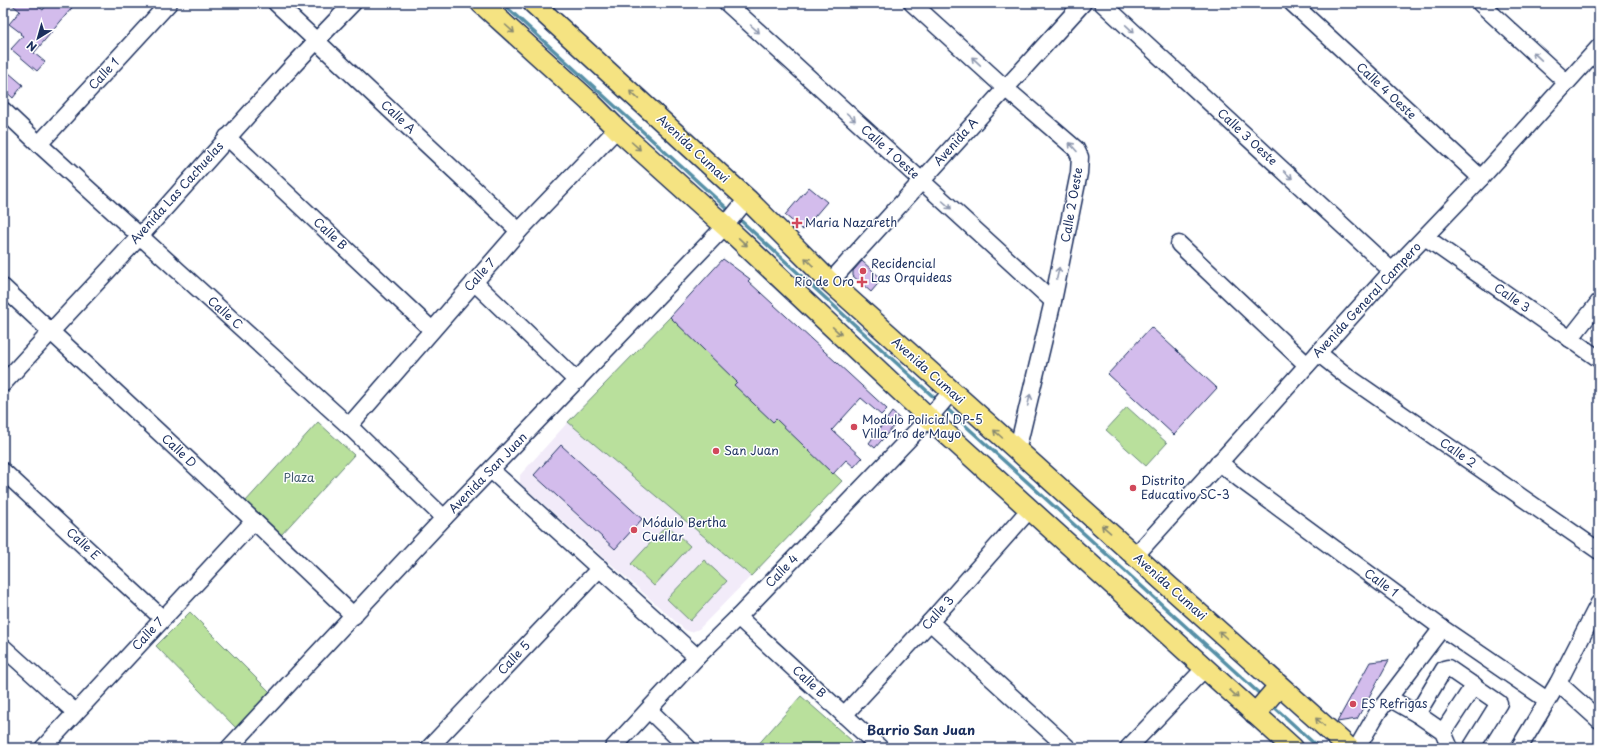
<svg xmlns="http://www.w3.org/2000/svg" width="1602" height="751" font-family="'Playpen Sans',sans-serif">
<rect width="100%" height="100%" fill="#fff"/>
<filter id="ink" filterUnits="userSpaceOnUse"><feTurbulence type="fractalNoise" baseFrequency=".025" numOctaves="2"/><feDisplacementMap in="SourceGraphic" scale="8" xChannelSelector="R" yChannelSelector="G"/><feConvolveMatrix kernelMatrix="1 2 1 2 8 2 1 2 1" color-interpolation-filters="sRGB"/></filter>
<g filter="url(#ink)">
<path fill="#f2ebf9" d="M568 422 751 576 699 629 691 632 685 630 520 483V475Z"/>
<g fill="#b9e09c" stroke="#6a887d">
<path d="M670 317 842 481 751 576 568 422Z"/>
<path d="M1127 407 1167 443 1146 466 1106 430Z"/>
<path d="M318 422 354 455 281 535 245 502Z"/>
<path d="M667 525 690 546 654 586 631 564Z"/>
<path d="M704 560 727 581 690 621 667 599Z"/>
<path d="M190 612 271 693 236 728 156 646Z"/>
<path d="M801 696 852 741 846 748H755Z"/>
</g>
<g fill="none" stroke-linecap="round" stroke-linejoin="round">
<g stroke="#5790a7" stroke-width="3.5">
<path d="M502 3 731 212"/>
<path d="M738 218 938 401"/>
<path d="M944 406 1262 696"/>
<path d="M1271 704 1319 748"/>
</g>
</g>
<g fill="#d3bcec" stroke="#1b2f5e">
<path d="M10 3H34L43 10 48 3H76L34 53 45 62 37 71 11 49 23 36 20 34 21 33 9 24 20 11Z"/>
<path d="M9 73 23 85 13 98 3 89V81Z"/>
<path d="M809 187 827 202 803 230 785 215Z"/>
<path d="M723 259 750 279 748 281 887 409 881 415 861 398 832 430 862 458 854 467 846 460 833 474 776 419 773 422 734 385 737 382 670 317Z"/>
<path d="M862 261 882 279 871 292 853 276V271Z"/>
<path d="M1151 327 1217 388 1174 435 1108 374Z"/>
<path d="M892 412 900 419 875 448 869 443Z"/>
<path d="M561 445 642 519 615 549 534 475Z"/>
<path d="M1389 660 1357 719 1337 722 1370 662Z"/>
</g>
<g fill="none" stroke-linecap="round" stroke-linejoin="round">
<defs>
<g id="minor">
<path d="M276 3 519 231"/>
<path d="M727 3 1053 301"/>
<path d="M912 3 1005 88 1076 149 1080 157 1079 173 1053 301 1017 451"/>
<path d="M1102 3 1392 271"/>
<path d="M1292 3 1481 178"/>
<path d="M1480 3 1566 82"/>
<path d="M3 110 41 146 349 426 444 518"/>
<path d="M227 137 432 330"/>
<path d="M39 144 169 3"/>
<path d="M1425 237 1599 359"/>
<path d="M1179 244 1307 365"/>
<path d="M474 282 577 381"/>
<path d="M830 282 1083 3"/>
<path d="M3 287 254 521 354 616"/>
<path d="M1570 339 1599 302"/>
<path d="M1318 353 1347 376 1599 551"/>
<path d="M3 384C48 334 95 285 141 235 211 157 279 78 353 3"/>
<path d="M349 426 519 231 617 129"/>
<path d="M1219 462 1240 479 1442 628 1547 700"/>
<path d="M491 470 697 657"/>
<path d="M3 471 162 618"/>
<path d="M1136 555 1392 271 1481 178 1599 47"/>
<path d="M738 617 880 748"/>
<path d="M930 622 1068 748"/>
<path d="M3 647 75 712"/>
<path d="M1558 683 1599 720"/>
<path d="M1389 698 1417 714 1443 732 1450 748"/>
<path d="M649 710 688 748"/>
<path d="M1417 714 1444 669 1448 668 1499 703 1471 748"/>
<path d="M844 715 930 622 1030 509"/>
<path d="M1443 732 1474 685"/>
<path d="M43 748 254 521"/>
<path d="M229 748 444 518 725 226 747 199"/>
<path d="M429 748 600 568"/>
<path d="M613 748 697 657 738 617 929 418 951 392"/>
<path d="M1128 748 1206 667"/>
<path d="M1357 748 1378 712 1442 628"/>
<path d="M1519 748 1558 683 1599 603"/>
</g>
<g id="major">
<path d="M481 3 589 101 617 129 725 226 929 418 1293 748"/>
<path d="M533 3 747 199 830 282 1349 748"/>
<path d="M1255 714 1279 686"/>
</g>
</defs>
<use href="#minor" stroke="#1b2f5e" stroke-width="19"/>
<use href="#major" stroke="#1b2f5e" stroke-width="23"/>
<use href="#minor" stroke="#fff" stroke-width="16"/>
<use href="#major" stroke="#f5e382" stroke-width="20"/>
</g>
<defs><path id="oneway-shaft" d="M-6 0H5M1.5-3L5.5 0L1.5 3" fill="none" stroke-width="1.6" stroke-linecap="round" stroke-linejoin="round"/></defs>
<g stroke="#888970">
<use href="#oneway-shaft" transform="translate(510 29) rotate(42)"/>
<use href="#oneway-shaft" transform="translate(634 95) rotate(-137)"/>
<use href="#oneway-shaft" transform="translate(636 146) rotate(42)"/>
<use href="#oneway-shaft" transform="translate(743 242) rotate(43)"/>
<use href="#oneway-shaft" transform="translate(809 262) rotate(-135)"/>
<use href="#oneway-shaft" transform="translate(837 331) rotate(43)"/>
<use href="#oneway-shaft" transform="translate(998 434) rotate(-138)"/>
<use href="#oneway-shaft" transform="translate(1106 529) rotate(-139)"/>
<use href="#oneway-shaft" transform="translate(1223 635) rotate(-138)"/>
<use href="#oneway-shaft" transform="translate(1234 694) rotate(43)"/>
<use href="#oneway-shaft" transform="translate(1320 722) rotate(-138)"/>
</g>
<g stroke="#8d97ae">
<use href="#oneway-shaft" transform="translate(755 29) rotate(42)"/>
<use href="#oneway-shaft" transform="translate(1130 29) rotate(43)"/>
<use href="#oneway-shaft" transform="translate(1537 56) rotate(-137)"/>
<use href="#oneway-shaft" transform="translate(976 61) rotate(-137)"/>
<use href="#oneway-shaft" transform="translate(851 117) rotate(42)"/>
<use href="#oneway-shaft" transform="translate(1073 147) rotate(-132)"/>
<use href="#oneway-shaft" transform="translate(1288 175) rotate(43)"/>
<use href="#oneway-shaft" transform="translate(947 205) rotate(42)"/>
<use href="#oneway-shaft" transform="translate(1058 273) rotate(-78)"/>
<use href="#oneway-shaft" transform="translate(1029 400) rotate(-77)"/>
</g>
</g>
<g fill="#d1495b" stroke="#fff" stroke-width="1.5">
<path d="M795 217h4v4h4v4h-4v4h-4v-4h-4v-4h4z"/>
<circle cx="863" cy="271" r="4"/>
<path d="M860 276h4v4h4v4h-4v4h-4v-4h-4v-4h4z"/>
<circle cx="854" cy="427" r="4"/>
<circle cx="716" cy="451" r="4"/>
<circle cx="1133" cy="488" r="4"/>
<circle cx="634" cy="530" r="4"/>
<circle cx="1353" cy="704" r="4"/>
</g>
<g text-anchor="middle" stroke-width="3" stroke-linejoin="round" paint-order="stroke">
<g font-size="12" fill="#1b2f5e" stroke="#fff">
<text transform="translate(104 74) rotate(-47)" y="4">Calle 1</text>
<text transform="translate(1386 91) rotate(43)" y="4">Calle 4 Oeste</text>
<text transform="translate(398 117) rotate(43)" y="4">Calle A</text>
<text transform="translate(1247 137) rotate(43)" y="4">Calle 3 Oeste</text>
<text transform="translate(956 142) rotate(-48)" y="4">Avenida A</text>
<text transform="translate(693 149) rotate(43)" y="4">Avenida Cumavi</text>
<text transform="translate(890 152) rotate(42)" y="4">Calle 1 Oeste</text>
<text transform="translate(177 193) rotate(-48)" y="4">Avenida Las Cachuelas</text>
<text transform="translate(1072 205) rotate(-80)" y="4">Calle 2 Oeste</text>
<text transform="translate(330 234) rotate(43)" y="4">Calle B</text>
<text transform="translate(480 275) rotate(-48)" y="4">Calle 7</text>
<text transform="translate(1512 298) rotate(35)" y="4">Calle 3</text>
<text transform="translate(1367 300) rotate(-47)" y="4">Avenida General Campero</text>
<text transform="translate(225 313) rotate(42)" y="4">Calle C</text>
<text transform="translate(928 371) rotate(42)" y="4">Avenida Cumavi</text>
<text transform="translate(179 451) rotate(43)" y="4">Calle D</text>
<text transform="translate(1458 453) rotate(35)" y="4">Calle 2</text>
<text transform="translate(488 473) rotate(-46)" y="4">Avenida San Juan</text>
<text transform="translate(83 544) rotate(43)" y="4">Calle E</text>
<text transform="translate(782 571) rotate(-46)" y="4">Calle 4</text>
<text transform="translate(1381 583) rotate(36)" y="4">Calle 1</text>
<text transform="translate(1170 587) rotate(42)" y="4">Avenida Cumavi</text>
<text transform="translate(938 613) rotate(-48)" y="4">Calle 3</text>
<text transform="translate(148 634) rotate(-47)" y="4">Calle 7</text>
<text transform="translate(514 658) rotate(-47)" y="4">Calle 5</text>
<text transform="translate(809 682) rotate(43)" y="4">Calle B</text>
</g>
<g font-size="12" fill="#1b2f5e" stroke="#fff" text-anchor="start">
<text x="805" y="227">Maria Nazareth</text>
<text x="871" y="268">Recidencial<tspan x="871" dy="14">Las Orquideas</tspan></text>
<text x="854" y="286" text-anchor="end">Rio de Oro</text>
<text x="862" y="424">Modulo Policial DP-5<tspan x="862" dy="14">Villa 1ro de Mayo</tspan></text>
<text x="724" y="455">San Juan</text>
<text x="1141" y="485">Distrito<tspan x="1141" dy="14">Educativo SC-3</tspan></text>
<text x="642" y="527">Módulo Bertha<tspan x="642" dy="14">Cuellar</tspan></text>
<text x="1361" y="708">ES Refrigas</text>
</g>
<g font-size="12" fill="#425b6e" stroke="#fff">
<text x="299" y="482">Plaza</text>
</g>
<g font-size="13" font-weight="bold" fill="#1b2f5e" stroke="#fff">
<text x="921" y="735">Barrio San Juan</text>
</g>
</g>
<rect width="1602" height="751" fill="none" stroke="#fff" stroke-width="16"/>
<rect x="8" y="8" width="1586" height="735" fill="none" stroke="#1b2f5e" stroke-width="1.5" filter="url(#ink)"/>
<g transform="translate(38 38) rotate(217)" stroke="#ffffff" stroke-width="3" paint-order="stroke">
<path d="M0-3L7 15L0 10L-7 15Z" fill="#1b2f5e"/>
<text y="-6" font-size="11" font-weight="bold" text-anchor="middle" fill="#1b2f5e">N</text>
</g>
</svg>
